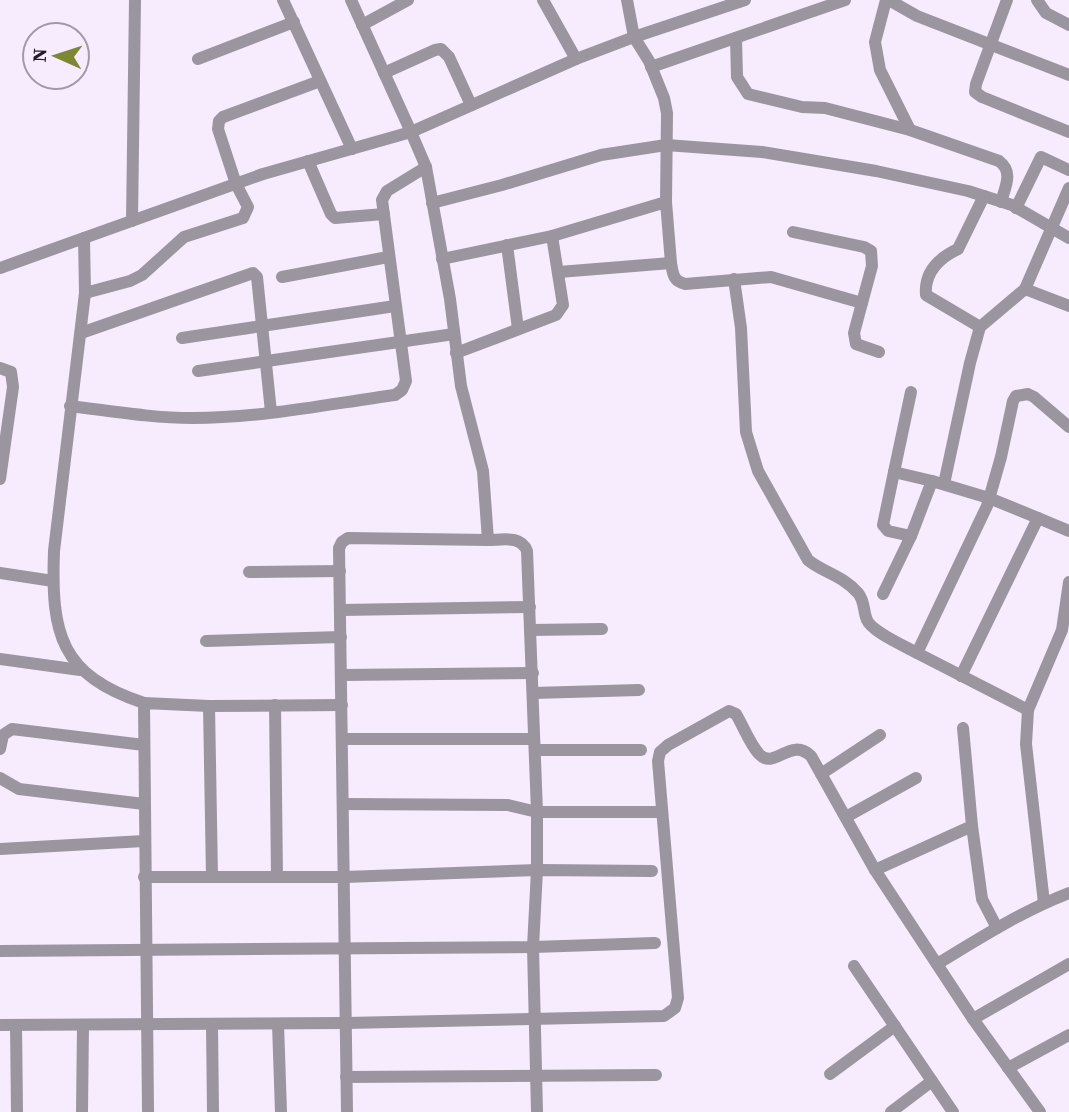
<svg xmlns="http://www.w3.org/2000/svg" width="1069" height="1112" font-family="'Source Serif 4',serif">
<rect width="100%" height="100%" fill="#f7ebfe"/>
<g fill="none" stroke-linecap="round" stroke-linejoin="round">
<g stroke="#9b959f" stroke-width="12">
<path d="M283 0 352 149"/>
<path d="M351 0 411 132 576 59 634 37 745 0"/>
<path d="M543 0 576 59"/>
<path d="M627 0 634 37 649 61 664 98 667 113 666 202 671 263"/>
<path d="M886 0 875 42 880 70 910 130"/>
<path d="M889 0 917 16 1069 75"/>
<path d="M1007 0 976 84 975 92 982 97 1069 132"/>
<path d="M1037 0 1046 13 1069 25"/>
<path d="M362 25 408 0"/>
<path d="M736 38 737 77 748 94 802 107 825 108 910 130 999 161C1014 172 1005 187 1001 202"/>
<path d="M198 59 294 22"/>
<path d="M651 67 845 0"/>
<path d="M384 73 435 50 441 49 449 57 471 105"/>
<path d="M308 161 331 214 335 218 384 214"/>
<path d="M432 203 502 185 601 155 666 145 762 152 876 171 968 191 1012 205 1069 238"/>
<path d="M1016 208 1041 157 1069 170"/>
<path d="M132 221 135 0"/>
<path d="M793 232 864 247 871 251 872 266 862 303"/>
<path d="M552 236 666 202"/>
<path d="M84 238 85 293 54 551C51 634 60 675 144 703"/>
<path d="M507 245 518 329"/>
<path d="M442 259 552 236 563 305 556 315 456 353"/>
<path d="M0 268 263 174 411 132 426 167 450 299 461 386 483 471 488 540C502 540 521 535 527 551L537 812V870L533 947 537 1112"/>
<path d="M559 272 671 263C673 274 673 281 685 284L771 277 862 303 854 333 856 344 879 352"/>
<path d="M282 277 388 257"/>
<path d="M734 279 741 328 746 432 758 471 808 560C824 573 842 575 858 593 865 601 863 611 867 620 872 632 905 646 917 653L987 506 1001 457 1013 401 1016 396 1028 394 1034 397 1069 427"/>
<path d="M1025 289 1069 306"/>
<path d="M85 293 130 281 142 275 184 237 243 218 248 207 236 184 218 129 219 121 223 117 320 81"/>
<path d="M980 327 926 295C924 272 939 258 958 249L984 196"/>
<path d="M81 333 253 273 257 277 271 412"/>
<path d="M182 338 395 306"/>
<path d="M0 368 11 372 13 387 0 479"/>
<path d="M198 371 454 334"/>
<path d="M70 406C111 411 152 418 193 418 261 418 329 404 395 395L402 390 406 381 382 200 387 191 426 167"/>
<path d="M894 472 911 392"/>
<path d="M944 484 970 363 980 327 1025 289 1069 188"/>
<path d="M911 536 888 531 883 525 894 472 932 481"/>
<path d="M249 572 340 571"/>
<path d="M0 573 53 581"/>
<path d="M883 594 911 536 932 481 989 498 1038 518"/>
<path d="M341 610 530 607"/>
<path d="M531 630 602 629"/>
<path d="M206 641 341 637"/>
<path d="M917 653 1028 710"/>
<path d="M0 659 80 670"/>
<path d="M342 675 533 673"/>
<path d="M961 676 1038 518 1069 531"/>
<path d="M533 693 639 690"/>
<path d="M275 705 277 877"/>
<path d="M209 706 212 877"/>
<path d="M343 739H534"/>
<path d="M0 749 3 735 12 729 144 745"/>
<path d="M535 750H641"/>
<path d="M821 774 880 735"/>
<path d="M0 778 19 789 144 804"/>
<path d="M344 804 508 805 537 812H662"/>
<path d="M846 817 916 778"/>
<path d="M972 826 982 899 997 928"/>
<path d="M0 849 144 841"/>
<path d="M875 870 972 826 963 728"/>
<path d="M144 877H345L537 870 652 871"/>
<path d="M1044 903 1026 744 1028 710 1062 630 1069 582"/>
<path d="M0 951 533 947 655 943"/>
<path d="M937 964C980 938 1022 911 1069 893"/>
<path d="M854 966 953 1112"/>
<path d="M973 1019 1069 964"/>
<path d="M278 1024 281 1112"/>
<path d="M0 1025 346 1023 664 1016 675 1008 678 998 658 761 660 752 668 745 729 711 736 714C743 726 750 744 759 754 775 771 790 736 811 756L875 870 973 1019 1040 1112"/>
<path d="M16 1025 17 1112"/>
<path d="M212 1025 213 1112"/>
<path d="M1008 1068 1069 1035"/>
<path d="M830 1074 895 1026"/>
<path d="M346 1077 656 1075"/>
<path d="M82 1112 83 1025"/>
<path d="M148 1112 144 703 209 706 342 705"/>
<path d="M347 1112 339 548 342 542 348 538 488 540"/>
<path d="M891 1112 932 1081"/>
</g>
</g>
<g transform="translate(56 56) rotate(273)"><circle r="33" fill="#f7ebfe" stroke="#a299a7" stroke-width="2"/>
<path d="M0-5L12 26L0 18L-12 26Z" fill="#7d8734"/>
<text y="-10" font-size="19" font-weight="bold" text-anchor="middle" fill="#221d25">N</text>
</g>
</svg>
